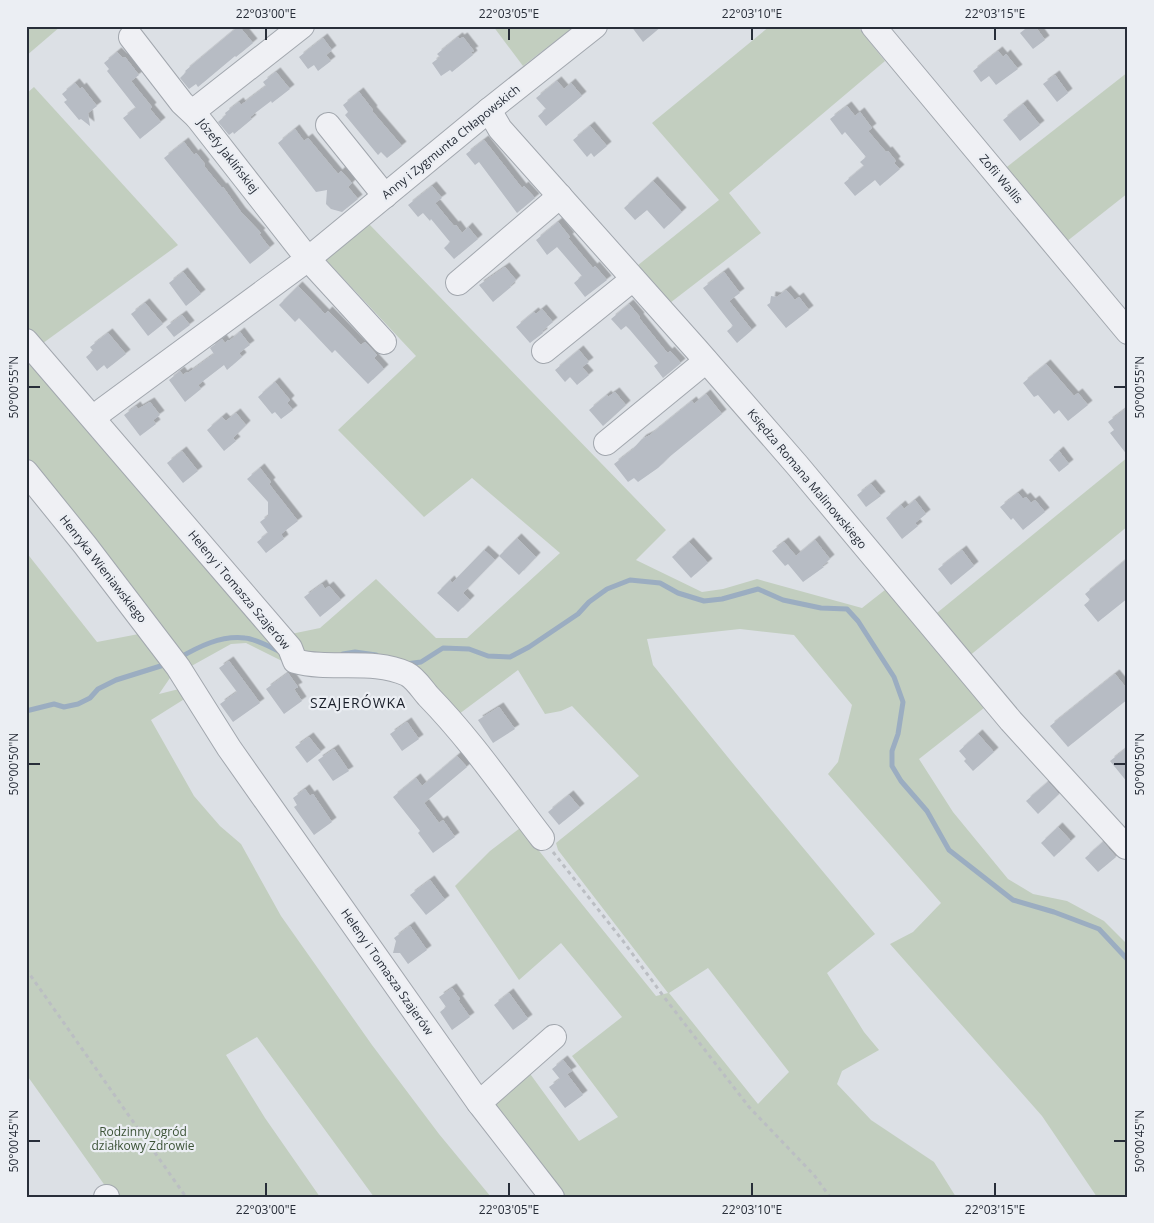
<svg xmlns="http://www.w3.org/2000/svg" width="1154" height="1223" font-family="'Open Sans',sans-serif">
<defs>
<filter id="shadow"><feDropShadow dx="4.5" dy="-4.5" stdDeviation="0" flood-color="#0004"/></filter>
</defs>
<rect width="100%" height="100%" fill="#dce0e5"/>
<g fill="#c2cebf" fill-rule="evenodd">
<path d="M26 26H61L26 56Z"/>
<path d="M493 26H575L523 66Z"/>
<path d="M770 26H857L885 61 729 193 761 233 666 306 632 270 719 200 652 123Z"/>
<path d="M1128 72V193L1066 242 1003 170Z"/>
<path d="M34 87 178 245 39 346 26 331V94Z"/>
<path d="M369 224 666 530 636 560 702 592 723 589 757 579 862 608 890 586 989 704 919 759 953 812 1008 879 1033 894 1067 901 1104 921 1128 945V1197H1097L1042 1116 890 944 913 932 941 903 828 774 838 762 852 705 794 635 740 629 647 639 653 665 735 766 875 934 827 973 864 1032 879 1050 842 1071 837 1084 871 1120 934 1162 956 1197H560L489 1105 528 1071 579 1141 618 1117 572 1056 622 1017 561 943 519 980 455 886 490 851 524 825 536 847 656 996 668 993 558 850 556 843 639 776 572 706 561 711 545 714 518 670 455 717 422 681 305 659 291 634 320 628 376 579 436 638H467L560 553 472 478 424 517 338 430 416 356 325 259ZM708 968 789 1072 758 1104 669 993Z"/>
<path d="M26 349 290 665 246 643 231 644 186 669 26 461Z"/>
<path d="M1128 457V526L968 657 932 617Z"/>
<path d="M26 552 97 642 144 633 172 675 159 694 179 689 186 698 151 720 194 796 220 826 241 844 281 916 372 1045 439 1134 491 1197H374L257 1037 226 1055 265 1118 320 1197H113L26 1074Z"/>
</g>
<g fill="none" stroke-linecap="round" stroke-linejoin="round">
<g stroke="#9badc1" stroke-width="5">
<path d="M343 654 355 652 376 655"/>
<path d="M179 658C198 647 221 635 245 638 256 639 270 647 281 652"/>
<path d="M406 664 421 662 443 648 469 649 488 656 510 657 529 647 578 614 589 602 607 589 630 580 660 583 678 593 704 601 722 599 758 589 783 600 821 608 847 609 858 621 894 677 903 702 898 734 892 751V766L901 781 927 811 949 850 1013 900 1054 912 1099 929 1128 960"/>
<path d="M26 711 54 704 64 707 78 704 90 698 98 689 116 680 167 664"/>
</g>
</g>
<g fill="#b7bcc4" filter="url(#shadow)">
<path d="M239 26 253 43 236 57 235 56 198 87 196 84 189 89 180 78 186 72 185 71Z"/>
<path d="M631 26H662L643 42Z"/>
<path d="M1029 26H1035L1045 40 1033 49 1020 33Z"/>
<path d="M458 37 460 39 463 37 474 51 471 52 473 55 452 72 450 70 441 76 432 63 440 57 437 54Z"/>
<path d="M323 38 332 50 326 55 331 61 318 71 314 65 308 69 299 57Z"/>
<path d="M998 51 1003 57 1006 54 1018 69 996 85 989 76 981 82 973 71Z"/>
<path d="M117 52 123 58 125 57 139 75 131 81 152 107 150 109 161 122 140 139 123 118 136 108 107 71 109 69 104 63Z"/>
<path d="M276 72 290 89 272 103 271 101 250 117 252 119 234 134 233 132 229 135 218 122 226 115 225 113 239 102 241 105 266 86 263 82Z"/>
<path d="M1055 75 1068 93 1057 102 1043 84Z"/>
<path d="M557 81 564 89 571 83 582 96 546 126 538 116 546 109 536 98Z"/>
<path d="M75 83 80 89 82 87 97 106 88 113 90 126 81 119 79 120 64 102 67 100 62 94Z"/>
<path d="M359 92 373 110 372 111 402 146 387 158 381 152 378 155 345 115 348 112 343 105Z"/>
<path d="M1023 104 1040 125 1020 141 1003 120Z"/>
<path d="M847 106 855 116 860 112 872 128 868 131 886 152 888 151 896 161 894 163 900 169 880 186 875 180 855 196 844 183 864 166 860 162 866 157 845 132 842 135 830 119Z"/>
<path d="M590 126 607 146 594 157 591 153 587 157 573 140Z"/>
<path d="M295 129 304 141 308 138 338 174 341 171 352 183 348 187 358 199 342 212 331 209 326 204 327 190 316 192 278 143Z"/>
<path d="M484 140 522 188 524 186 535 198 517 213 479 162 475 165 466 154Z"/>
<path d="M184 142 194 155 196 153 201 159 205 164 204 166 222 188 223 187 241 212 261 233 259 234 270 248 250 264 164 158Z"/>
<path d="M653 181 682 212 664 229 647 210 635 220 624 208Z"/>
<path d="M432 186 442 198 435 203 454 226 456 225 462 233 468 227 478 239 454 259 444 248 450 242 431 219 430 221 423 213 418 217 408 205Z"/>
<path d="M558 222 570 237 568 238 593 268 595 266 607 280 585 297 574 283 582 276 557 247 547 255 536 240Z"/>
<path d="M505 267 516 280 510 286 511 287 493 302 479 285Z"/>
<path d="M183 272 201 294 186 306 169 283Z"/>
<path d="M724 272 740 293 729 301 752 330 737 343 727 331 733 326 703 288Z"/>
<path d="M298 286 325 314 328 311 361 345 365 342 377 355 374 358 384 369 368 384 335 350 332 353 299 318 295 322 279 305Z"/>
<path d="M786 290 795 300 799 297 809 310 786 328 767 305 770 303 771 296 777 297Z"/>
<path d="M145 303 163 324 148 336 131 314Z"/>
<path d="M629 304 640 317 639 318 665 350 668 353 670 351 681 363 663 378 654 366 658 363 630 330 626 326 621 330 611 319Z"/>
<path d="M542 309 553 322 542 331 543 333 530 343 516 327 534 312 536 314Z"/>
<path d="M182 315 190 325 174 337 166 327Z"/>
<path d="M240 332 250 345 239 353 242 357 227 370 224 365 198 385 201 389 185 402 169 380 180 371 183 375 187 372 188 373 214 354 210 348 222 339 225 343 228 340 229 341Z"/>
<path d="M108 333 126 354 107 369 104 365 97 371 86 357 93 351 90 347Z"/>
<path d="M579 350 589 362 582 367 589 375 577 385 570 377 565 382 555 370Z"/>
<path d="M1046 364 1074 396 1078 393 1088 405 1068 421 1059 410 1054 414 1038 395 1034 397 1023 383Z"/>
<path d="M275 382 290 400 287 403 293 410 281 419 275 412 272 414 258 397Z"/>
<path d="M615 392 626 405 603 426 589 410 607 395 608 397Z"/>
<path d="M706 394 722 414 668 458 658 468 638 482 634 478 628 482 614 464 632 450 642 439 650 435 692 401 694 404Z"/>
<path d="M150 402 160 415 153 420 156 424 140 436 124 415 136 406 138 409Z"/>
<path d="M1128 407V456L1110 433 1114 430 1108 422Z"/>
<path d="M236 413 246 425 233 438 236 441 224 451 207 430 222 417 226 421Z"/>
<path d="M182 451 198 471 183 483 167 463Z"/>
<path d="M1059 451 1069 464 1059 472 1049 460Z"/>
<path d="M260 468 271 482 269 484 298 521 281 534 284 539 266 553 257 542 268 533 260 522 268 516V502L247 479Z"/>
<path d="M871 484 881 496 866 507 857 495Z"/>
<path d="M1018 493 1023 499 1026 497 1031 503 1035 500 1045 512 1023 530 1013 518 1011 520 1000 507Z"/>
<path d="M915 500 926 514 915 523 918 526 902 539 886 518 901 505 904 509Z"/>
<path d="M517 538 536 557 519 575 499 556Z"/>
<path d="M815 540 830 559 822 566 824 567 803 582 788 564 785 566 772 551 784 542 796 556Z"/>
<path d="M689 542 708 563 691 578 672 557Z"/>
<path d="M484 550 495 560 463 593 470 600 458 612 437 593 450 580 452 583Z"/>
<path d="M962 550 974 566 951 585 938 569Z"/>
<path d="M1128 558V598L1098 622 1084 605 1090 600 1085 594Z"/>
<path d="M322 584 325 589 329 586 341 600 320 617 304 597Z"/>
<path d="M229 661 260 703 233 722 220 704 237 692 219 668Z"/>
<path d="M288 673 298 687 294 689 302 701 284 714 266 689Z"/>
<path d="M1115 674 1128 690V699L1068 747 1050 726Z"/>
<path d="M499 707 515 729 493 743 478 720Z"/>
<path d="M407 722 419 739 402 751 390 734Z"/>
<path d="M978 734 994 752 973 771 964 761 966 759 959 751Z"/>
<path d="M309 737 321 752 307 763 295 747Z"/>
<path d="M1128 747V783L1110 761Z"/>
<path d="M334 749 349 771 333 781 318 760Z"/>
<path d="M457 756 467 767 424 803 439 823 443 820 455 837 433 853 418 833 420 831 393 797 416 778 422 786Z"/>
<path d="M1048 782 1059 794 1038 814 1026 801Z"/>
<path d="M305 789 310 796 313 794 332 822 314 835 294 807 297 805 293 798Z"/>
<path d="M569 795 580 808 559 825 548 812Z"/>
<path d="M1058 827 1071 841 1054 857 1041 843Z"/>
<path d="M1103 842 1116 857 1098 872 1085 858Z"/>
<path d="M430 880 445 900 426 915 410 895Z"/>
<path d="M410 926 427 950 408 964 400 953H393L396 941 394 938Z"/>
<path d="M452 988 460 999 458 1000 470 1017 452 1030 440 1012 446 1007 439 997Z"/>
<path d="M509 993 528 1019 513 1030 494 1005Z"/>
<path d="M563 1060 572 1071 567 1074 583 1095 565 1108 549 1087 560 1079 552 1069Z"/>
</g>
<g fill="none" stroke-linecap="round" stroke-linejoin="round">
<defs>
<g id="minor">
<path d="M302 26 200 106 197 112V117L308 259 384 342"/>
<path d="M873 26 1128 332"/>
<path d="M131 37 182 103 197 117"/>
<path d="M489 110 500 129 696 349 797 465 1011 721 1126 847"/>
<path d="M328 125 385 196"/>
<path d="M458 283 560 196"/>
<path d="M26 341 290 648 295 661C331 671 372 658 407 674 415 678 422 689 428 696 471 740 505 790 542 838"/>
<path d="M544 351 633 279"/>
<path d="M103 410 308 259 489 110 595 26"/>
<path d="M606 443 706 361"/>
<path d="M26 472 85 545 178 667 229 748 479 1103 552 1197"/>
<path d="M479 1103 554 1037"/>
<path d="M106 1197H107"/>
</g>
</defs>
<use href="#minor" stroke="#a2a7ae" stroke-width="26"/>
<g stroke="#bbbec3" stroke-width="3" stroke-dasharray="4 4" stroke-linecap="butt">
<path d="M553 852 623 941 664 997 749 1107 814 1175 830 1197"/>
<path d="M26 969 186 1197"/>
</g>
<use href="#minor" stroke="#eff0f4" stroke-width="24"/>
</g>
<path fill="none" stroke="#282e39" stroke-width="2" d="M266 28V40M509 28V40M752 28V40M995 28V40M28 387H40M1114 387H1126M28 764H40M1114 764H1126M28 1141H40M1114 1141H1126M266 1183V1196M509 1183V1196M752 1183V1196M995 1183V1196"/>
<g text-anchor="middle" stroke-width="4.5" stroke-linejoin="round" paint-order="stroke">
<g font-size="12" fill="#282e39" stroke="#ebeef3">
<text transform="translate(451 142) rotate(-39)" y="4">Anny i Zygmunta Chłapowskich</text>
<text transform="translate(228 156) rotate(52)" y="4">Józefy Jaklińskiej</text>
<text transform="translate(1001 179) rotate(50)" y="4">Zofii Wallis</text>
<text transform="translate(807 479) rotate(50)" y="4">Księdza Romana Malinowskiego</text>
<text transform="translate(103 569) rotate(52)" y="4">Henryka Wieniawskiego</text>
<text transform="translate(239 590) rotate(50)" y="4">Heleny i Tomasza Szajerów</text>
<text transform="translate(387 972) rotate(55)" y="4">Heleny i Tomasza Szajerów</text>
</g>
<g font-size="12" fill="#3c5337" stroke="#ebeef3">
<text x="143" y="1136">Rodzinny ogród<tspan x="143" dy="14">działkowy Zdrowie</tspan></text>
</g>
<g font-size="14" letter-spacing="1" fill="#1a1f2a" stroke="#ebeef3">
<text x="358" y="708">SZAJERÓWKA</text>
</g>
</g>
<rect width="1154" height="1223" fill="none" stroke="#ebeef3" stroke-width="55"/>
<rect x="28" y="28" width="1098" height="1168" fill="none" stroke="#282e39" stroke-width="2"/>
<g font-size="12" text-anchor="middle" fill="#282e39">
<text x="266" y="18">22°03'00"E</text>
<text x="509" y="18">22°03'05"E</text>
<text x="752" y="18">22°03'10"E</text>
<text x="995" y="18">22°03'15"E</text>
<text transform="translate(14 387) rotate(-90)" y="4">50°00'55"N</text>
<text transform="translate(1140 387) rotate(-90)" y="4">50°00'55"N</text>
<text transform="translate(14 764) rotate(-90)" y="4">50°00'50"N</text>
<text transform="translate(1140 764) rotate(-90)" y="4">50°00'50"N</text>
<text transform="translate(14 1141) rotate(-90)" y="4">50°00'45"N</text>
<text transform="translate(1140 1141) rotate(-90)" y="4">50°00'45"N</text>
<text x="266" y="1214">22°03'00"E</text>
<text x="509" y="1214">22°03'05"E</text>
<text x="752" y="1214">22°03'10"E</text>
<text x="995" y="1214">22°03'15"E</text>
</g>
</svg>
